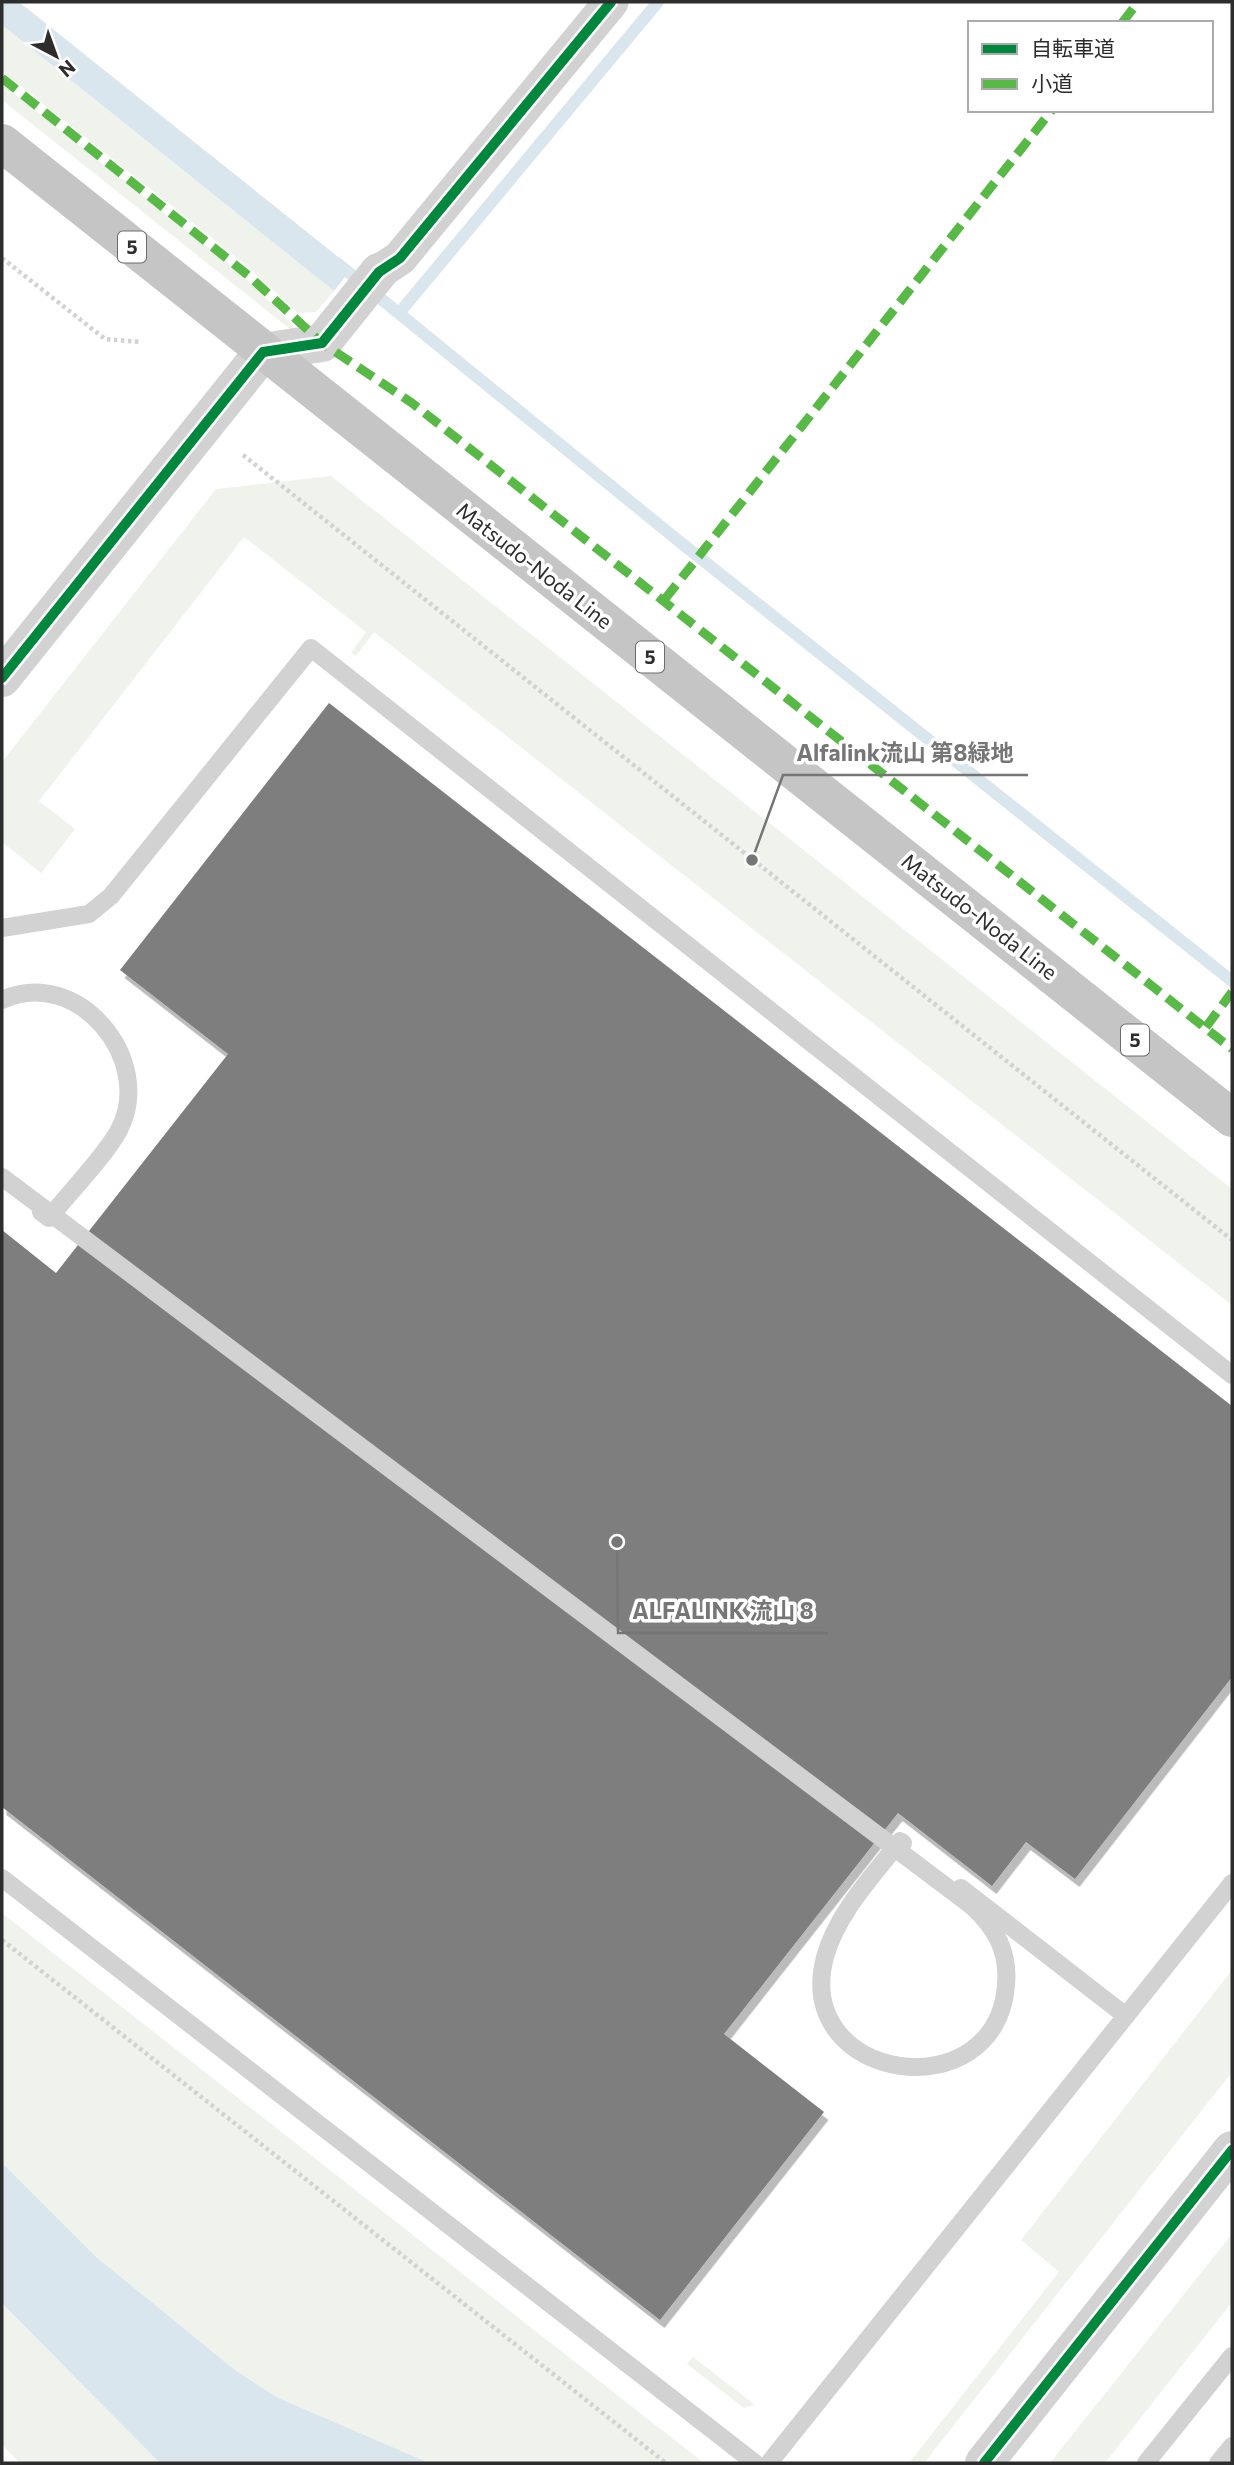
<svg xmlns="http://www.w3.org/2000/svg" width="1234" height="2465" font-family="Commissioner,'Noto Sans JP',sans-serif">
<defs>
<filter id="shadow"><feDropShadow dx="4.5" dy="8" stdDeviation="0" flood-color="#0004"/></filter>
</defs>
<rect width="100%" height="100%" fill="#fff"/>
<g fill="#f0f3eb">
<path d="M2 25 334 291 316 312 298 313 245 264 2 71Z"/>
<path d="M2 84 239 272 291 323 295 333 2 100Z"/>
<path d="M331 476 1232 1189V1305L374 632 356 656 351 653 366 632 244 537 39 801 75 829 41 873 2 842V762L216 489Z"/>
<path d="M2 1913 704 2463H20L2 2445Z"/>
<path d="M1232 1970V2072L924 2463H909L1059 2272 1021 2240Z"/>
<path d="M1232 2234V2302L1105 2463H1050Z"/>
<path d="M693 2357 755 2405 744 2408 687 2364Z"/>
</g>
<g fill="#d9e6ee">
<path d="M2 2H19L352 268 334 291 2 25Z"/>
<path d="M2 2163 96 2257 236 2371 278 2398 429 2463H160L2 2303Z"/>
</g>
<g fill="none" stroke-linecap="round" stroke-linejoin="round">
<g stroke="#d9e6ee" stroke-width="12">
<path d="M337 263 680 542 1232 981"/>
<path d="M400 312 658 2"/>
</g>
</g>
<path fill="#7e7e7e" filter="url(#shadow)" d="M329 703 1232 1406V1677L1075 1879 1026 1842 992 1886 898 1813 724 2034 824 2112 660 2320 2 1807V1230L56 1273 228 1054 120 970Z"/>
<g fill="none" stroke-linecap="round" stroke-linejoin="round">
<g stroke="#d2d2d2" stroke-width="4.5" stroke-dasharray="3.5 3.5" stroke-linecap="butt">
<path d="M2 258 105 339 140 342"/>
<path d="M243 455 1232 1240"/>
<path d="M2 1940 666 2463"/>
</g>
<g stroke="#d2d2d2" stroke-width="18">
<path d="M2 928 89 914 111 896 311 648 1232 1375"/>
<path d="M2 1000C77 965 156 1060 119 1130 106 1155 68 1194 49 1218L41 1212"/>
<path d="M903 1843 900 1841C873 1876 837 1913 825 1957 792 2084 997 2111 1006 1985 1009 1952 996 1928 972 1906"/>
<path d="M2 1878 755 2463"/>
<path d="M961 1888 1126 2016"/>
<path d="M769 2463 1232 1883"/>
<path d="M1146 2463 1232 2356"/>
<path d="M1218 2463 1232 2446"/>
</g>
<path stroke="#d2d2d2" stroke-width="35" d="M379 272 400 258 611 2"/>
<g stroke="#d2d2d2" stroke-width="38">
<path d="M2 678 263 352 322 343 379 272"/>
<path d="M984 2463 1232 2150"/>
</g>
<path stroke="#c5c5c5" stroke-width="38" d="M2 143 1232 1118"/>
<path stroke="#d2d2d2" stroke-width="18" d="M2 1177 972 1906"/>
<g stroke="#58b947" stroke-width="9" stroke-dasharray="18 9" stroke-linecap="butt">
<path d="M1122 23 1138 2"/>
<path d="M2 78 249 276 322 343 412 403 1232 1049"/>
<path d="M665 599 1052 110"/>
<path d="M1206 1027 1232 992"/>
</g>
<defs>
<g id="cycleway">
<path d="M2 678 263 352 322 343 379 272 400 258 611 2"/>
<path d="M984 2463 1232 2150"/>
</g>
</defs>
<use href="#cycleway" stroke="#fff" stroke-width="15"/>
<use href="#cycleway" stroke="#00873e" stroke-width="10"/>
</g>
<g text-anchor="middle" stroke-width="7" stroke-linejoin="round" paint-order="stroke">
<g fill="#fff" stroke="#6c6c6c" stroke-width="2">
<rect x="118" y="231.5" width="28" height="31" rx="5"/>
<rect x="636" y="641.5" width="28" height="31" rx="5"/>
<rect x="1121" y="1024.5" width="28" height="31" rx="5"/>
</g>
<g font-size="19" font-weight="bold" fill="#2d2d2d">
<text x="132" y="254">5</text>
<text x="650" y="664">5</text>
<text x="1135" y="1047">5</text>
</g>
<g font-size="21" fill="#2d2d2d" stroke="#fff">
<text transform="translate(534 566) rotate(38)" y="7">Matsudo-Noda Line</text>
<text transform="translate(979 917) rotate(38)" y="7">Matsudo-Noda Line</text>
</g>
</g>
<path fill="none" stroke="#767676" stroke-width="2.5" d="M752 860L783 775H1028M617 1542L618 1633H828"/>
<g fill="#767676" stroke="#fff" stroke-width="2.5">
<circle cx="752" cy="860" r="7"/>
<circle cx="617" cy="1542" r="7"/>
</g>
<g font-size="23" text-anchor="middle" font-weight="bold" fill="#767676" stroke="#fff" stroke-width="7" stroke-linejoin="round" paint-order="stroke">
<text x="905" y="761">Alfalink流山 第8緑地</text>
<text x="723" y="1619">ALFALINK 流山 8</text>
</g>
<rect width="1234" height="2465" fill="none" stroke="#2d2d2d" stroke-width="7"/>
<rect x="968" y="21" width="245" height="91" fill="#ffffff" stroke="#ababab" stroke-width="2"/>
<rect x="982" y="44" width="35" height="10" fill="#00873e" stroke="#ababab" stroke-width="2"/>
<text x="1031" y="56" font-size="21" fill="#2d2d2d">自転車道</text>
<rect x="982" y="79" width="35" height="10" fill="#58b947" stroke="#ababab" stroke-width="2"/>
<text x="1031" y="91" font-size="21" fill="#2d2d2d">小道</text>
<g transform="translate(56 56) rotate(139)" stroke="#ffffff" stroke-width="5" paint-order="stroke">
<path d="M0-5L12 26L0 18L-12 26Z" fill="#2d2d2d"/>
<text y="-10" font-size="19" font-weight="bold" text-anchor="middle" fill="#2d2d2d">N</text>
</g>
</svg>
